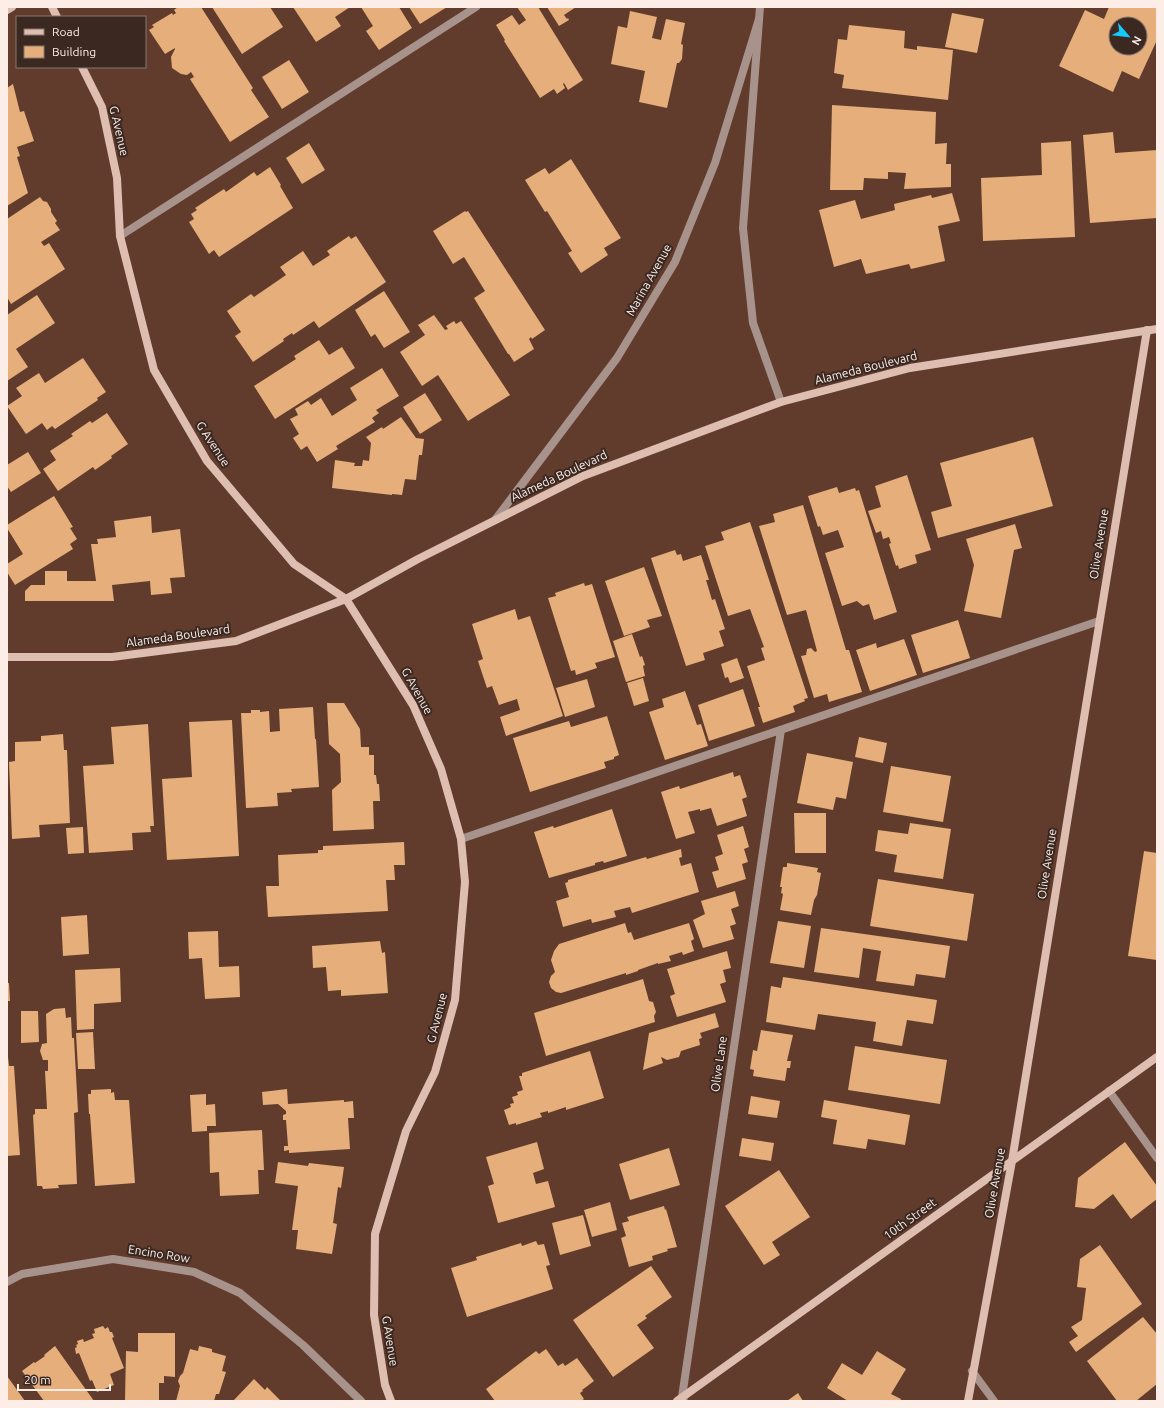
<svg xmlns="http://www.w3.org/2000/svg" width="1164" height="1408" font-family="Ubuntu,sans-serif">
<rect width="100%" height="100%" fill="#613c2c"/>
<g fill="#e5ae7a" fill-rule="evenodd">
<path d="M178 7H201L253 88 251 90 269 117 230 142 190 79 194 77 191 72 187 75 181 74 172 68 171 57 175 49V48L165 54 149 30 154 27 152 25 172 13 173 15 176 13 174 10Z"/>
<path d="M212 7H270L283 27 242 54Z"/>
<path d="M293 7H350L335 17 341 26 316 42Z"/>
<path d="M361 7H399L412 28 379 50 366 31 373 26Z"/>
<path d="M409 7H447L420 24Z"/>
<path d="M517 7H538L583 80 568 90 564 83 563 84 565 88 557 94 554 89 540 98 504 41 505 40 496 25 512 15 519 25 526 20Z"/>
<path d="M547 7H576L564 15 567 19 568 18 569 20 559 26Z"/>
<path d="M1109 7H1157V40L1139 79 1122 71 1113 92 1059 66 1085 10 1104 19ZM1116 24H1140V48H1116Z"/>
<path d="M630 11 657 17 652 38 661 40 666 19 685 23 681 44 683 45 682 59 679 63H677L667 108 639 102 645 71 611 64 618 26 627 28Z"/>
<path d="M952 13 984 19 977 53 945 47Z"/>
<path d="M849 25 905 31 904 48 917 50V46L953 50 948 100 842 88 844 75 834 73 838 39 847 40Z"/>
<path d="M289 60 309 92 282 109 262 77Z"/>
<path d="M13 84 20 112 24 111 34 141 17 147 20 156 17 157 28 193 7 206V88Z"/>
<path d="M832 105 936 112 935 144 947 143 946 164H951V187L904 189 906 173 888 172V179L864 178 863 190H830Z"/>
<path d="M1113 132 1115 153 1157 150V218L1090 223 1083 135Z"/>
<path d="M1071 141 1075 237 983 241 981 178 1042 175 1041 143Z"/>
<path d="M309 143 325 170 302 184 286 158Z"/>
<path d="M571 159 621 238 604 248 608 255 581 273 568 253 572 251 547 211 545 212 525 180 545 168 549 174Z"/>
<path d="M270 167 281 185 280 186 293 208 219 257 214 250 209 254 189 222 194 219 191 214 197 210 195 208 224 189 226 192 254 172 257 176Z"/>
<path d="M952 193 960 221 938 226 945 261 911 269 909 264 866 274 861 259 834 267 819 210 855 200 861 219 895 210 894 204 931 195 932 198Z"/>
<path d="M40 197 43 201 47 202 51 209V212L57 221 55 223 60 230 41 242 44 246 49 243 65 269 11 304 7 297V219Z"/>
<path d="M465 211 466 212 468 211 545 330 532 339 531 337 529 339 534 349 514 362 509 354H508L474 298 485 291 464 257 453 264 433 231Z"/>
<path d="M349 236 351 239 356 236 386 282 319 328 314 321 293 335 292 333 283 339 284 341 253 362 235 336 241 332 227 311 251 294 254 297 286 275 280 267 303 251 313 266 330 255 327 251Z"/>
<path d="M384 291 410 332 384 348 375 334 371 337 355 310Z"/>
<path d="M37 295 55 323 16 349 28 367 7 381V315Z"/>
<path d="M434 315 445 330 448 329 446 326 454 321 456 324 461 321 510 395 468 421 438 375 422 386 400 352 425 335 418 325Z"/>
<path d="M319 340 329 355 342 347 355 368 275 419 254 386 296 359 294 356Z"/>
<path d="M83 358 106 392 97 398 98 400 55 429 52 426 47 430 42 423 26 434 7 406 22 396 16 388 39 373 45 383Z"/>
<path d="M382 368 399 396 376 410 379 413 372 418 375 422 336 446 338 449 317 462 307 446 301 450 293 438 299 434 290 419 298 415 295 409 308 401 311 405 321 398 332 416 357 400 350 388Z"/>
<path d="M425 393 442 420 420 434 403 407Z"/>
<path d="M107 413 128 444 111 456 112 458 95 470 93 467 58 491 43 469 56 460 50 451 73 436 71 434 90 421 92 423Z"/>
<path d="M401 417 416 438 424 439 422 455H419L416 480 405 479 402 495 392 494V495L332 488 335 460 355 463 354 466H362L363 460 369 461 371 443 366 437 382 427 383 429Z"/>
<path d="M1033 437 1053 506 938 538 931 512 952 506 940 463Z"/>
<path d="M28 452 41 473 11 492 7 486V465Z"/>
<path d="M907 475 931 550 915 555 917 563 899 569 898 565 896 566 889 544 891 543 889 537 883 539 881 531 876 533 868 511 881 507 875 486Z"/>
<path d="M837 487 839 493 855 488 856 491 859 490 897 612 874 620 869 604 863 606 857 601 842 606 825 553 844 547 838 530 823 535 820 526 818 527 808 496Z"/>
<path d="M54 496 73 527 70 528 77 539 70 544 73 549 15 585 7 572V564L23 554 7 528V525Z"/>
<path d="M803 505 846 650H849L862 692 829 702 827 694 814 698 801 656 806 655 807 649 811 648 815 652 817 651 806 610 787 615 759 526 775 522 773 514Z"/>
<path d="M151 516 152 533 180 529 185 577 170 578 172 593 151 595 150 581 112 585 114 601H25V591L31 585H45V571H67V581H96L91 544H98L97 539 116 537 114 521Z"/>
<path d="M750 522 808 698 804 699 805 701 793 706 795 712 763 723 758 707H760L747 666 765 660 761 648 764 647 750 609 728 616 705 546 724 540 721 532Z"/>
<path d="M1015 524 1022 548 1014 550 1001 618 964 611 974 565 966 539Z"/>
<path d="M675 550 677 555 681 554 683 561 701 555 709 580H706L712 600 715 599 725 629 719 631 724 646 703 653 705 660 686 666 651 558Z"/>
<path d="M644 567 662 616 647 620 650 627 624 636 605 581Z"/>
<path d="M584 583 585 586 592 584 615 657 595 663 597 668 576 675 575 670 571 671 548 598 556 596 555 593Z"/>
<path d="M515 609 518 620 530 616 563 716 506 736 500 717 520 710 517 699 499 705 492 686 487 688 478 661 483 659 472 624Z"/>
<path d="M958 620 970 658 923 673 911 635Z"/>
<path d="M632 634 640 657 642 656 645 665 643 666 645 676 626 682 613 641Z"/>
<path d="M904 639 917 675 870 691 856 650 876 643 877 648Z"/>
<path d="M737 658 744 678 730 683 728 677 725 678 721 664Z"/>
<path d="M643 678 649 701 634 706 627 683Z"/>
<path d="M587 679 595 707 565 717 556 688Z"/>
<path d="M743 689 755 726 709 741 698 705Z"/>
<path d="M685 691 697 725 701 724 708 746 665 760 649 712 664 707 662 699Z"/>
<path d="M327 703H344L360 729 361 747H369V755H374V775H376L377 784H379L380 801H373L374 829 333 831 332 790 341 782 340 754 329 744Z"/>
<path d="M313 707 315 739H316L319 787 291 789 292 792 277 793 278 806 246 808 241 713H251V710H260V712L269 711 270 732 280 731 279 709Z"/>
<path d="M607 716 619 755 614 757V759L604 762 606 768 530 792 513 738 569 721 571 727Z"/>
<path d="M232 720 239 856 167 860 162 779 192 777 189 722Z"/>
<path d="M148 724 154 826H150L151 832 132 833 133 850 89 853 83 766 114 764 111 727Z"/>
<path d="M63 734 64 750H67L70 823 39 825 40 837 12 839 9 762 15 761V742L41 741V736Z"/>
<path d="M859 737 887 743 883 763 855 757Z"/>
<path d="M807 753 853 762 846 799 836 797 833 810 797 803Z"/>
<path d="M891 766 951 776 943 822 883 812Z"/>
<path d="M733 772 734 777 740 775 747 797 742 799 747 816 717 826 711 808 700 811V809L688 812 695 833 676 839 661 792 679 786 680 789Z"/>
<path d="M612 809 627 856 604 863 603 861 595 863V865L549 878 534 832 553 826 554 828Z"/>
<path d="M794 813H826V853H795Z"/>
<path d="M910 823 951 829 943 879 894 872 897 855 875 851 878 830 908 834Z"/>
<path d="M743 826 749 847 744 849 748 862 742 864 746 879 717 888 712 872 719 870 715 857 723 854 717 835Z"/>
<path d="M83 827 84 853 68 854 66 828Z"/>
<path d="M404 842 405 865H394L395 880H386L388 911 268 917 266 886H279L278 855 318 853V850H323V846Z"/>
<path d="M681 849 682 857 679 858 681 866 691 863 699 892 632 913 630 907 614 911 616 917 592 923 591 919 563 927 556 901 569 897 565 883 568 882V880L646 857 647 859Z"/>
<path d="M1144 851 1157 853V960L1128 956Z"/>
<path d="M787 863 818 868 817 872 821 873 817 895 814 900 811 915 780 910 783 894 781 893 782 887H780L783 867H787Z"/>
<path d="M878 879 974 894 967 941 870 926Z"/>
<path d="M735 891 739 906 731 909 736 924 730 926 734 939 703 948 693 920 705 914 701 901Z"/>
<path d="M87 915 89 954 63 956 61 917Z"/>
<path d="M778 921 811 926 804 968 770 963Z"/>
<path d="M625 923 628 933 631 932 634 940 689 923 694 939 691 941 694 951 683 955 682 952 669 956 671 961 658 964V963L638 970V971L626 975V973L561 993 556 992 551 988 549 982 551 976 555 972 551 960 554 951 559 944Z"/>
<path d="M821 928 950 946 945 978 916 974 914 986 876 981 881 951 863 948 859 978 814 972Z"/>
<path d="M218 931 219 967 239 966 240 997 205 999 202 958 189 959 188 932Z"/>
<path d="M380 941 382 953 385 952 388 993 341 996V990L328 991 326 967 313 968 312 946Z"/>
<path d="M727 951 731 968 723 970 726 982 720 984 726 1002 677 1017 670 996 675 994 667 969Z"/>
<path d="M120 968 121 1002 94 1004V1029L77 1030 75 970Z"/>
<path d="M783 977 937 1000 933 1024 907 1020 902 1046 873 1041 876 1022 818 1014 815 1030 766 1022 771 986 781 988Z"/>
<path d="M643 979 649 1001 653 1002 656 1012 654 1016 655 1022 546 1056 534 1013Z"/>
<path d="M7 983H9L10 1001H7Z"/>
<path d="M65 1008 66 1018 71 1017 72 1038H74L78 1112 74 1113 77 1184 58 1185 59 1188 43 1189 42 1186H37L33 1115 35 1114V1109H47L45 1071H48V1060H43L40 1051 42 1044 47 1043 46 1014 54 1009Z"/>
<path d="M21 1011H38L39 1042 21 1043Z"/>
<path d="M715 1013 719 1027 700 1033 702 1038 699 1039 700 1045 681 1051 679 1057 667 1060 661 1057 663 1063 643 1070 649 1033Z"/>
<path d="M761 1030 793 1035 787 1061H791L790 1068H787L785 1081 753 1076 754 1070 750 1069 753 1050 757 1051Z"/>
<path d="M93 1032 95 1069H78L76 1033Z"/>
<path d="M855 1046 947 1060 940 1104 848 1090Z"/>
<path d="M590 1051 604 1098 566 1110V1107L548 1113V1111L540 1113 542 1117 516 1125V1123L509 1125 504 1110 511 1107 510 1104 514 1103 512 1097 518 1095 517 1092 523 1090 519 1076H522V1073Z"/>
<path d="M7 1057H8L9 1066H14L20 1155 7 1156Z"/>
<path d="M111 1089V1093L114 1092 115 1100H129L135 1183 95 1186 90 1114H89L88 1094H91V1090Z"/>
<path d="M287 1089 288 1104 344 1100V1102L353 1101 354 1118H348L350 1149 289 1153V1150L284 1151V1146H288L286 1120H283V1115L286 1114V1111L278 1104 263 1105 262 1092Z"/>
<path d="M206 1094V1105L215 1104 216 1126H207V1131L192 1132 190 1095Z"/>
<path d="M751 1096 780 1101 777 1118 748 1114Z"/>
<path d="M824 1100 910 1115 905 1145 868 1139 866 1149 833 1144 837 1120 821 1117Z"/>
<path d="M262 1130 264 1170H258L259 1194 220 1196 219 1172 210 1173 209 1133Z"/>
<path d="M742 1138 774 1143 771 1161 739 1156Z"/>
<path d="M537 1142 544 1169 533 1173 536 1184 548 1181 555 1207 498 1223 488 1186 494 1184 486 1157Z"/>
<path d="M1125 1142 1157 1186V1199L1131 1219 1113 1194 1094 1209 1075 1207 1078 1178Z"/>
<path d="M669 1148 680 1185 630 1200 619 1164Z"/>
<path d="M278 1162 308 1166 309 1163 344 1167 341 1188 338 1187 333 1223 337 1224 332 1254 296 1249 298 1230H292L298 1186 275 1183Z"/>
<path d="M779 1170 810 1217 772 1242 780 1255 764 1265 725 1206Z"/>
<path d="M610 1202 617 1230 592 1237 584 1210Z"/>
<path d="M664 1206 665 1210 666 1209 677 1247 667 1249 668 1251 652 1256 653 1260 629 1267 621 1238 626 1236 622 1223 629 1221 627 1217Z"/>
<path d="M583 1215 591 1246 560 1255 552 1223Z"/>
<path d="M536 1241 538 1245 544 1244 550 1265 546 1266 553 1289 467 1317 451 1268 477 1260 476 1257 521 1243 522 1246Z"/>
<path d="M1100 1245 1142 1304 1076 1352 1069 1342 1078 1336 1071 1327 1082 1320 1086 1288 1077 1287 1080 1259Z"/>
<path d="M651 1266 672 1297 645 1316 647 1318 637 1325 654 1348 613 1377 573 1320Z"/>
<path d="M1143 1317 1157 1334V1384L1136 1401H1117L1087 1361Z"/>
<path d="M103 1326 105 1329 108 1327 110 1332H112L114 1337 112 1338 124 1368 110 1374 114 1385 97 1392 92 1380 90 1381 79 1353 76 1354 75 1348 77 1347 76 1345 78 1344 77 1341 83 1339 84 1342 94 1338 92 1334 95 1333 94 1329Z"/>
<path d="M138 1333H175V1377L164 1376V1383H159V1401H125L126 1351 138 1352Z"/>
<path d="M55 1346 94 1401H44L22 1371 34 1362 35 1363 45 1356 44 1355Z"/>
<path d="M199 1346 212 1349V1352L226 1356 222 1371 226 1372 219 1394H216L214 1401H176L180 1386 178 1381 180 1376 183 1373 190 1349 198 1351Z"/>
<path d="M546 1349 558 1366 563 1363 565 1366 577 1358 594 1381 582 1390 583 1391 580 1393 584 1399 581 1401H495L486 1389 536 1351 539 1354Z"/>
<path d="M877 1351 906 1369 891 1394 901 1399 900 1401H848L827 1388 842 1363 862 1375Z"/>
<path d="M7 1376 25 1401H7Z"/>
<path d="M254 1379 265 1390 267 1387 281 1401H233Z"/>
<path d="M798 1393 803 1401H787Z"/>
</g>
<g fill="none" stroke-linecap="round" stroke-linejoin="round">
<g stroke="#a7938b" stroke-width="8">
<path d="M120 236 476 7"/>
<path d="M461 839 1099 621"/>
<path d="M1109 1091 1157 1158"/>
<path d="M684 1401 682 1397 781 730"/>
</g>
<g stroke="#a7938b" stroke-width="8">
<path d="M760 7 743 228 753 323 781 402"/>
<path d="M495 520 617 358 675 262 715 163 759 19"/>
<path d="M7 1282 22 1274 113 1259 194 1272 240 1293 303 1345 361 1401"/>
<path d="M972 1371 994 1401"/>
</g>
<g stroke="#ddbeb1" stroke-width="8">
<path d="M52 7 57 17"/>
<path d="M7 10 12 7"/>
<path d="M82 67 102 107 117 178 120 236 154 370 207 461 294 564 346 599 413 705 441 769 461 839 465 882 455 1000 435 1072 406 1131 375 1234 374 1315 385 1385 391 1401"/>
<path d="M7 657H112L236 641 346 599 418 559 583 476 781 402 910 368 1157 329"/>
<path d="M677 1401 1157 1057"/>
<path d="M968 1401 1012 1161 1147 330"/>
</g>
</g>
<g text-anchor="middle" stroke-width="4" stroke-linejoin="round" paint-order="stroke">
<g font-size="12" fill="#fcede7" stroke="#3a2821">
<text transform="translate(119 131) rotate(77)" y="4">G Avenue</text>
<text transform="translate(649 280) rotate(-61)" y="4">Marina Avenue</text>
<text transform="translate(866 368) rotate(-14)" y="4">Alameda Boulevard</text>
<text transform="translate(213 444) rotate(57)" y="4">G Avenue</text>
<text transform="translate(559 476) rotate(-25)" y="4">Alameda Boulevard</text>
<text transform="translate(1099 544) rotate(-81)" y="4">Olive Avenue</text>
<text transform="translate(178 636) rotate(-8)" y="4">Alameda Boulevard</text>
<text transform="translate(417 691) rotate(61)" y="4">G Avenue</text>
<text transform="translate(1047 864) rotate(-81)" y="4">Olive Avenue</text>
<text transform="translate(437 1018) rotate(-76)" y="4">G Avenue</text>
<text transform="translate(719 1064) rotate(-82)" y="4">Olive Lane</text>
<text transform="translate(995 1183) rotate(-80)" y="4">Olive Avenue</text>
<text transform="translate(910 1219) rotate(-36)" y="4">10th Street</text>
<text transform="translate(159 1254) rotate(9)" y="4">Encino Row</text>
<text transform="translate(390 1341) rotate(81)" y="4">G Avenue</text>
</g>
</g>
<rect width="1164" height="1408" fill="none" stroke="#fcede7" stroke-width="16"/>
<rect x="16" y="16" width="130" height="52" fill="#3a2821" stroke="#887770"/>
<rect x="24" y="29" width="20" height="6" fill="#ddbeb1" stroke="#887770"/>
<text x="52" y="36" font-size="12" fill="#fcede7">Road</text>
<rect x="24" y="46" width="20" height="12" fill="#e5ae7a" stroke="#887770"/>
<text x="52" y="56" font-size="12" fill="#fcede7">Building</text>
<g transform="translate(1128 36) rotate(118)"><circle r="19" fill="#3a2821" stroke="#887770"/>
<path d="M0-3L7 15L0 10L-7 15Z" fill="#12cafb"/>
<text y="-6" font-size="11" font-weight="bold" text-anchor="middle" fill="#fcede7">N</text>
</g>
<path d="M18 1384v6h92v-6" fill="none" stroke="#fcede7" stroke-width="2"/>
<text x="24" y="1384" font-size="12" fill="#fcede7" stroke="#3a2821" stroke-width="3" paint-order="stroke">20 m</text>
</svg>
